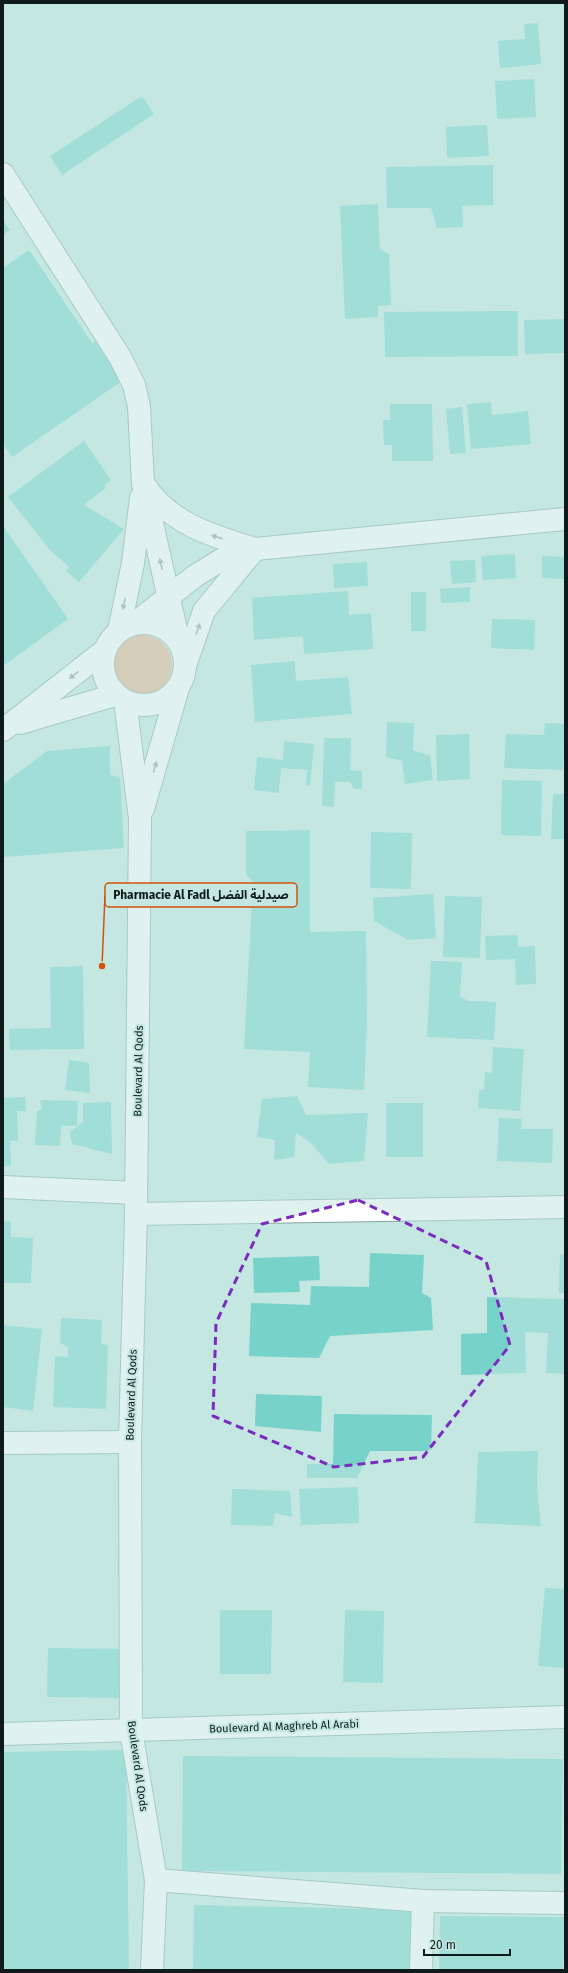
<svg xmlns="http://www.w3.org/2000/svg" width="568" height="1973" font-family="'Fira Sans','Noto Sans Arabic',sans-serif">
<rect width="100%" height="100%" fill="#c4e7e2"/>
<circle fill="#e9af8b" cx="142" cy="665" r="30"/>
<g fill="#77d2c9">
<path d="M538 23 541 64 500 68 498 41 525 39 524 24Z"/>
<path d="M534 79 536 117 497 119 495 81Z"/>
<path d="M142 96 154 114 62 175 50 156Z"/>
<path d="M487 125 489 156 447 158 446 127Z"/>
<path d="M493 165V205L462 206 463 227 437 228 431 208H387L386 167Z"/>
<path d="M378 204 380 249 389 254 391 305 378 306V317L345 319 340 206Z"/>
<path d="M3 220 10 230 3 235Z"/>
<path d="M29 250 92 343 95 341 122 381 12 457 3 444V268Z"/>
<path d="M518 311V356L385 357 384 312Z"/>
<path d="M565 319V353L525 354 524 320Z"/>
<path d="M491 402 492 415 528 411 531 444 471 449 467 404Z"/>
<path d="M390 404H432L433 461H392V445H384L383 420H390Z"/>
<path d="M462 407 466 453 450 454 446 409Z"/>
<path d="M84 441 111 480 104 485 106 488 84 505 124 529 79 582 66 571 69 567 49 549 8 497Z"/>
<path d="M3 526 68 619 3 666Z"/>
<path d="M515 554 516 578 483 580 481 556Z"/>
<path d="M542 556 565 557V579L542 578Z"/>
<path d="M475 560 476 582 452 584 450 561Z"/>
<path d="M367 562 368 586 334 588 333 564Z"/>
<path d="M470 587V602L441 603 440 589Z"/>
<path d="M348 591 349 615 371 613 373 649 304 654 303 636 254 640 252 598Z"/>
<rect x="411" y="592" width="15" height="39"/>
<path d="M492 619 535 620 534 650 491 648Z"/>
<path d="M295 661 296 681 348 677 352 714 255 722 251 665Z"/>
<path d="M387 722 414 723 413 750 430 756 433 780 405 784 402 761 386 757Z"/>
<path d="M545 723 565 724 563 770 504 768 506 734 544 735Z"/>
<path d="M469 734 470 779 437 781 436 735Z"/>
<path d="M324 738H351L350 770 362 771V789H354L350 782H335L334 807 322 806Z"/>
<path d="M284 741 314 744 310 786 306 785 307 770 281 768 279 793 254 790 257 757 283 760Z"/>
<path d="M110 746V775L120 777 124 848 3 857V784L47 751Z"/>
<path d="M502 780 542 781 541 836 501 835Z"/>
<path d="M553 794H565V839H551Z"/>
<path d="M310 830V932L366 931 367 1024 364 1090 308 1087 310 1052 244 1049 253 882 246 874V831Z"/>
<path d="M371 832 412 833 411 889 370 888Z"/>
<path d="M433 894 436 938 408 940 374 921 373 898Z"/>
<path d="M445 896 482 897 480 958 443 957Z"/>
<path d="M518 935V947L535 946 536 984 516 985 515 959 486 960 485 936Z"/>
<path d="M431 961 462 962 460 997 469 1001 496 1002 494 1040 427 1037Z"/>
<path d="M83 966 84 1049 10 1050 9 1029 51 1028 50 967Z"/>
<path d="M493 1047 524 1049 520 1111 478 1108 479 1090H484L485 1072 492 1073Z"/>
<path d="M69 1060 89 1063 90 1093 65 1090Z"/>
<path d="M297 1096 306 1115 368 1113 364 1161 329 1164 310 1142 296 1133 294 1157 274 1160 275 1140 257 1137 262 1099Z"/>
<path d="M25 1097 26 1111H17L18 1141H10L11 1166H3V1098Z"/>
<path d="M40 1100 78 1101 77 1126H61L60 1146 35 1145 37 1111 42 1109Z"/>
<path d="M111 1102 112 1154 72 1144 70 1132 83 1122V1103Z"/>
<rect x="386" y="1103" width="37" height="54"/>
<path d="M499 1118 522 1119 521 1129H553L552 1163 497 1161Z"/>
<path d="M3 1221 11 1222V1237L33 1238 31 1283H3Z"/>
<path d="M370 1253 424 1255 422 1293 431 1298 433 1330 330 1336 319 1358 249 1356 251 1303 310 1305 311 1286 369 1287Z"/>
<path d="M560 1254 565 1255V1293H559Z"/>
<path d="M319 1256 320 1280 299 1281 300 1292 254 1293 253 1258Z"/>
<path d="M487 1297 565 1299V1374L546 1373 548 1333 525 1332 526 1373 461 1375V1334L487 1333Z"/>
<path d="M61 1318 102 1320 101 1343 108 1346 106 1409 53 1407 55 1356 68 1357V1347L60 1343Z"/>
<path d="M3 1325 42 1329 33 1411 3 1407Z"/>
<path d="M256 1394 322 1396 321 1432 255 1426Z"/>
<path d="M334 1414 432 1415 431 1451H370L357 1478H307V1464H333Z"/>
<path d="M538 1451 537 1488 541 1526 475 1523 478 1452Z"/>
<path d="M358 1487 359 1523 301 1525 299 1489Z"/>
<path d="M232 1489 290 1491 292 1517 275 1513 273 1526 231 1525Z"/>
<path d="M545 1588 565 1589V1668L538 1666Z"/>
<path d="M220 1610H272L271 1674H220Z"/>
<path d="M345 1610 384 1611 383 1683 343 1682Z"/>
<path d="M48 1648 127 1649 126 1698 47 1697Z"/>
<path d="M126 1750 129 1970H3V1752Z"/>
<path d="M183 1756 563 1759 561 1874 182 1871Z"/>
<path d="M194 1905 415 1910 414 1970H193Z"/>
<path d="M440 1916 565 1917 563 1970H439Z"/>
</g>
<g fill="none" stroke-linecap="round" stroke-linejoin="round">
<defs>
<g id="street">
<path d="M3 174 120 357 134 385 139 407 143 483 179 643"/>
<path d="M119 631 133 563 141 498"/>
<path d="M125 701 140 818 136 1214 130 1442 131 1731 156 1880 152 1970"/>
<path d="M143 809 178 688"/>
<path d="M3 1187 136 1193"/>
<path d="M136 1214 565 1207"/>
<path d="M3 1443 130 1442"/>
<path d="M3 1734 565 1717"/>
<path d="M156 1880 423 1901 565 1903"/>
<path d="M421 1970 423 1901"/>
</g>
<g id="secondary">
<path d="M143 483C168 523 212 536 255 549"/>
<circle cx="144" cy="664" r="41"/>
<path d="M134 624 195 576 221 560 255 549 565 519"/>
<path d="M185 666 204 611 255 549"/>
<path d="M20 723 115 695"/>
<path d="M3 730 104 651"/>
</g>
</defs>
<use href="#street" stroke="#84a6a1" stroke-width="24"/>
<use href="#secondary" stroke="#84a6a1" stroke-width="24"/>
<use href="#street" stroke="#fff" stroke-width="22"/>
<use href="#secondary" stroke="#fff" stroke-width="22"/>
</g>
<defs><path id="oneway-solid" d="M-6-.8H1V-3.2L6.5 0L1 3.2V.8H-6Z"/></defs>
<g fill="#939898">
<use href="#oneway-solid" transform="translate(217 537) rotate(-162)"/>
<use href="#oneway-solid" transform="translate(161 564) rotate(-103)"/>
<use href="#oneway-solid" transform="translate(124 604) rotate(102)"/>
<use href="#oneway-solid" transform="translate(198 629) rotate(-71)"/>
<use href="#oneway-solid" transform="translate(74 675) rotate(142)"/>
<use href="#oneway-solid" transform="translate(155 767) rotate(-74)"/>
</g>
<path d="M0 0H568V1973H0ZM358 1200 486 1261 510 1345 423 1457 334 1467 213 1416 216 1323 262 1224Z" fill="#c4e7e2" fill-opacity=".55" fill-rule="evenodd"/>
<path fill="none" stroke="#7b2cbf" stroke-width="3" stroke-dasharray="8 5" stroke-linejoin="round" d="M358 1200 486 1261 510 1345 423 1457 334 1467 213 1416 216 1323 262 1224Z"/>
<g text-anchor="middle" stroke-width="4" stroke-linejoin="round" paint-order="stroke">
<g font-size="11" fill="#0e1b1a" stroke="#c4e7e2">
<text transform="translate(138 1071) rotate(-89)" y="4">Boulevard Al Qods</text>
<text transform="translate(131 1395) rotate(-88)" y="4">Boulevard Al Qods</text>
<text transform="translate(284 1726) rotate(-2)" y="4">Boulevard Al Maghreb Al Arabi</text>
<text transform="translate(138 1766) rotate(82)" y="4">Boulevard Al Qods</text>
</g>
</g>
<path fill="none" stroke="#d2530d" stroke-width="1.5" d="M102 966L105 895"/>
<circle fill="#d2530d" stroke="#c4e7e2" stroke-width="1.5" cx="102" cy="966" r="4"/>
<rect fill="#c4e7e2" stroke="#d2530d" stroke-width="1.5" x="105" y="883" width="192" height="24" rx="4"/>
<g font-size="12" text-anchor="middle" font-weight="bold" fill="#0e1b1a">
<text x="201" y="899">Pharmacie Al Fadl صيدلية الفضل</text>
</g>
<rect width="568" height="1973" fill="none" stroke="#0e1b1a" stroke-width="8"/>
<path d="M424 1949v6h86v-6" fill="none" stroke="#0e1b1a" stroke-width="2"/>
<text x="430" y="1949" font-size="12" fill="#0e1b1a" stroke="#c4e7e2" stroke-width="3" paint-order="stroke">20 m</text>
</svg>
